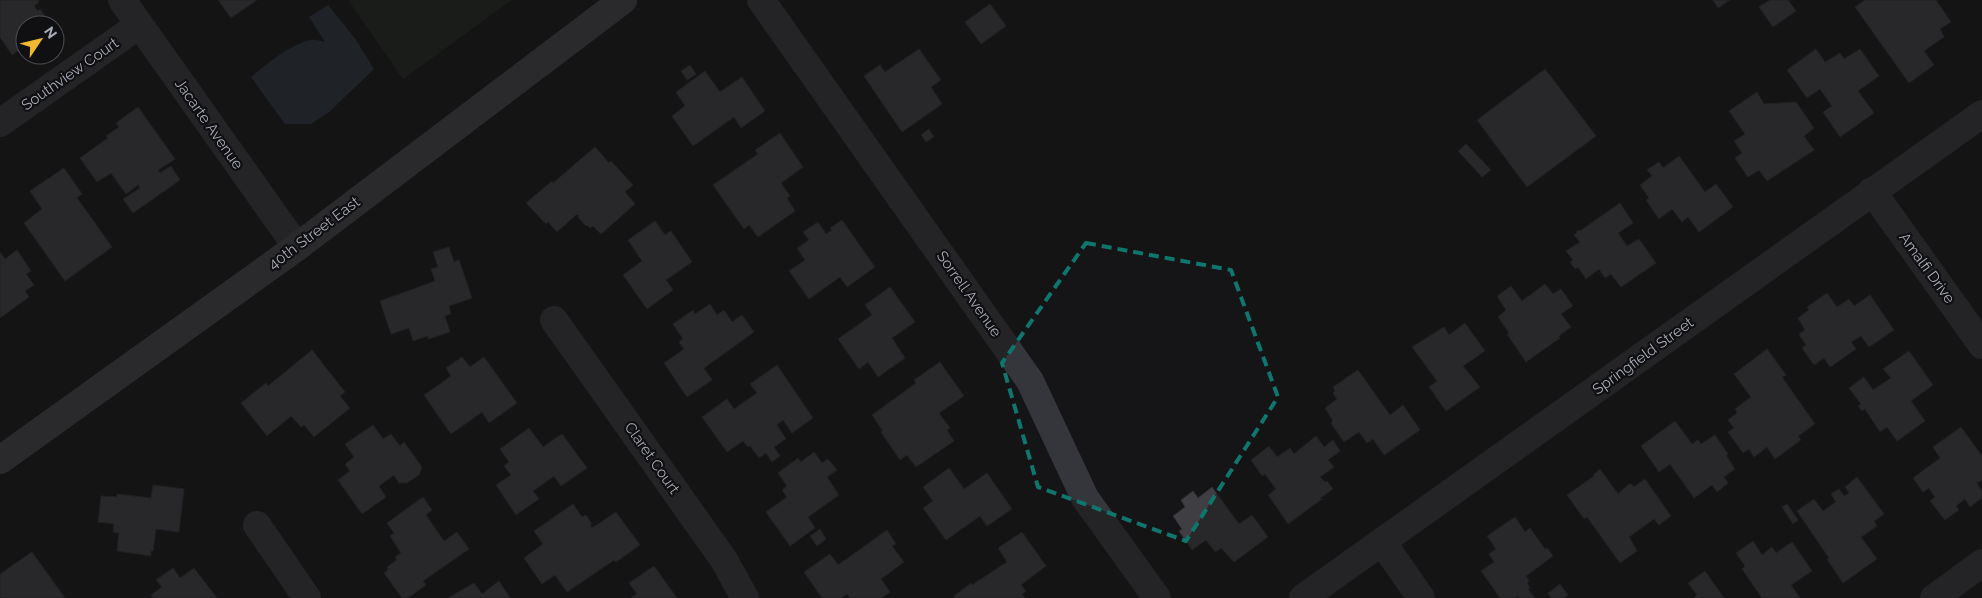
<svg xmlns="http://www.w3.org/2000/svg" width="1982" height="598" font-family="Raleway,sans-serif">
<rect width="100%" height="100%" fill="#151416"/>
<path fill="#1f2620" d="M348 0H512L403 79Z"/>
<path fill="#2b333a" d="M328 5 356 40 374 69 329 112 311 124H285L251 77C268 63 288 46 310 40 314 39 320 41 325 42L309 17Z"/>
<g fill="#3f3f43" stroke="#2f2e32">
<path d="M0 0H38L39 2 34 6 38 11 40 9 51 25H25V46L12 55 0 37Z"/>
<path d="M218 0H257L231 18Z"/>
<path d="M1713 0H1730L1718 8Z"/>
<path d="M1770 0H1788L1796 11 1773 27 1759 7Z"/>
<path d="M1865 0H1936L1951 22 1940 29 1944 37 1924 51 1934 65 1909 83 1855 7Z"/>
<path d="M990 4 1006 26 981 44 965 22Z"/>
<path d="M919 49 941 80 931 87 942 104 902 132 864 76 880 65 885 72Z"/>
<path d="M1816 49 1825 62 1840 53 1844 59 1860 49 1879 76 1858 91 1874 113 1840 137 1823 112 1832 106 1820 89 1807 98 1787 70Z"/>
<path d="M690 65 696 74 687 80 681 71Z"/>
<path d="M1545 69 1596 136 1527 187 1477 120Z"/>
<path d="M705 71 720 92 742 77 765 111 741 128 734 117 693 146 672 116 685 106 676 92Z"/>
<path d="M1757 92 1764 104 1796 102 1814 128 1804 136 1814 150 1767 181 1759 170 1748 177 1735 158 1742 153 1734 141 1745 134 1729 111Z"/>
<path d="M138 107 175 159 158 170 160 173 171 166 180 180 133 213 123 199 140 188 138 185 126 194 111 173 97 182 80 158 108 138 106 136 119 127 116 123Z"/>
<path d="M929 129 934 137 926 142 921 135Z"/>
<path d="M780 133 803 167 781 183 790 196 787 198 795 211 758 237 749 225 744 229 713 185 758 154 755 150Z"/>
<path d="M1466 144 1491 170 1482 177 1458 151Z"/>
<path d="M595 147 609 163 611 161 633 185 625 192 635 204 601 234 593 226 590 228 587 225 586 226 578 217 579 216 577 214 557 232 548 222 546 224 526 203 552 181 553 183Z"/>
<path d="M1679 156 1705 192 1716 184 1733 207 1699 232 1688 217 1682 222 1672 209 1659 219 1646 200 1649 198 1640 185 1652 176 1647 170 1659 162 1663 168Z"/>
<path d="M64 168 82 194 77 198 112 247 65 281 24 223 42 209 30 191Z"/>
<path d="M1620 203 1633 223 1618 233 1627 246 1639 239 1656 263 1621 287 1611 274 1605 278 1599 269 1586 279 1578 267 1575 269 1570 262 1573 260 1566 251 1580 242 1574 235 1577 233 1576 232 1579 230 1580 231Z"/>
<path d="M842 220 875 267 847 287 840 277 809 299 789 271 805 260 797 248 809 240 803 232 818 222 826 234 832 230 830 228Z"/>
<path d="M655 221 665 235 671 231 692 262 666 280 673 290 647 309 623 275 642 261 628 240Z"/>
<path d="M449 247 454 262 459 260 472 298 449 306 451 314 445 316 450 332 428 339V336L413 341 409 328 391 334 380 301 435 281 431 269 438 267 433 252Z"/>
<path d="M17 250 31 271 26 274 34 285 25 291 29 297 0 318V252L5 259Z"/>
<path d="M1545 284 1553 294 1561 289 1573 306 1561 314 1571 327 1559 336 1560 338 1526 362 1507 334 1509 333 1498 317 1506 310 1497 296 1511 286 1522 301Z"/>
<path d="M890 287 915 322 892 338 905 358 878 377 868 362 859 369 838 339 872 315 865 305Z"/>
<path d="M1827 293 1837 307 1849 299 1854 306 1870 295 1894 330 1869 347 1861 336 1851 342 1856 349 1830 367 1824 358 1814 365 1802 348 1806 345 1799 334 1805 330 1798 318 1809 310 1807 307Z"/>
<path d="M710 304 717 315 724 310 732 322 742 315 754 332 704 368 712 380 687 397 664 363 684 349 679 342 683 339 673 324 693 310 695 314Z"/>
<path d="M1465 323 1485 351 1463 366 1480 387 1446 411 1429 387 1437 381 1412 347 1444 327 1449 335Z"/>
<path d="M1767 349 1786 375 1782 377 1815 424 1798 436 1801 440 1775 459 1767 447 1754 457 1749 449 1743 453 1728 432 1734 428 1728 420 1737 413 1735 409 1751 397 1734 374Z"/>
<path d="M312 350 345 392 340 396 350 408 314 437 304 425 301 427 291 416 267 436 241 403 266 383 268 386Z"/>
<path d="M1909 351 1933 385 1911 401 1925 421 1897 441 1887 427 1880 432 1865 409 1862 411 1858 406 1861 404 1849 388 1864 377 1873 390 1891 378 1883 369Z"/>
<path d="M462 357 470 367 484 357 517 403 489 423 482 412 451 434 424 395 451 376 446 368Z"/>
<path d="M940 362 964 396 939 413 950 428 947 430 954 441 916 467 907 455 900 460 881 432 883 431 872 415 916 383 914 380Z"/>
<path d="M777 365 813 418 792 433 783 420 777 425 786 439 774 447 780 456 772 462 766 453 759 458 750 446 748 447 743 441 727 452 702 417 727 399 734 409 757 393 750 384Z"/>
<path d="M1358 370 1390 415 1403 405 1420 430 1384 455 1373 439 1367 443 1359 432 1344 442 1331 423 1333 421 1325 408 1337 399 1333 393 1335 391 1333 387Z"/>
<path d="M1675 421 1692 444 1698 440 1701 444 1715 435 1728 454 1726 455 1735 469 1724 477 1728 483 1717 492 1712 485 1694 498 1670 464 1659 472 1641 446Z"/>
<path d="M373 425 383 439 391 434 400 446 404 442 422 467 419 475 407 483H399L394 475 379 486 386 497 362 514 338 480 350 471 345 464 354 457 345 444Z"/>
<path d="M1961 427 1982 456V480L1977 483 1982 491V498L1970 507 1965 499 1956 506 1959 510 1945 520 1930 501 1935 497 1929 488 1923 492 1913 478 1940 458 1933 447Z"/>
<path d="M529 428 543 447 562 434 587 468 561 486 554 476 533 491 539 499 516 515 496 485 511 475 504 466 509 462 500 449Z"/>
<path d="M1316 436 1324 447 1333 440 1340 451 1328 460 1334 467 1320 477 1325 482 1327 481 1333 489 1320 498 1322 499 1288 524 1268 495 1276 489 1265 474 1262 476 1251 460 1269 446 1277 457 1290 448 1294 454Z"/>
<path d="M814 452 822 463 828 459 837 470 827 477 839 495 808 517 815 528 790 546 766 512 787 497 782 490 787 486 778 473 798 458 801 462Z"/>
<path d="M949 468 964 489 987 473 1012 509 987 526 980 516 946 540 923 508 933 501 923 487Z"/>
<path d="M1600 469 1618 494 1629 484H1632L1634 487 1645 479 1671 516 1659 525 1654 519 1629 537 1637 551 1620 563 1587 517 1584 519 1567 495 1594 476 1593 475Z"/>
<path d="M1857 477 1884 514 1874 521 1877 526 1861 537 1877 559 1843 583 1827 559 1829 558 1797 511 1814 499 1823 511 1836 502 1831 494 1839 489 1844 496 1849 493 1845 487Z"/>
<path d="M153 485 184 489 179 532 156 529 153 551H151V556L117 551 119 533 113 532 114 524 98 522 101 496 117 497V494L151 498Z"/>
<path d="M1212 487 1239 524 1252 515 1268 537 1234 562 1221 548 1215 552 1206 540 1192 550 1179 531 1182 529 1173 516 1185 507 1181 500 1193 491 1198 498Z"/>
<path d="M423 497 432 510 426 515 444 541 457 532 469 549 423 581 426 585 408 598H402L384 573 388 570 387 567 397 560 395 557 401 553 390 536 394 533 387 523Z"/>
<path d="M573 504 582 517 586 515 592 524 590 525 592 528 616 512 640 545 616 562 614 560 567 592 555 575 542 584 524 558 543 544 534 531Z"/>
<path d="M1787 504 1798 520 1793 524 1782 507Z"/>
<path d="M1515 517 1525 532 1530 528 1545 549 1547 548 1553 556 1526 576 1529 581 1527 583 1530 588 1528 589 1535 598H1519L1518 596 1515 598H1500L1481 571 1494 562 1489 554 1496 549 1487 536Z"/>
<path d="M820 529 826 539 817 546 810 536Z"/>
<path d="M887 530 896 544 892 546 904 562 881 579 890 592 882 598H850L847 594 841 598H822L804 572 830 554 838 565Z"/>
<path d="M1022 532 1046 566 1021 585 1026 591 1022 594 1025 598H955L954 596 971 583 972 585 1007 562 998 548Z"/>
<path d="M1753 541 1762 555 1772 547 1776 553 1792 542 1812 571 1791 585 1800 598H1762L1742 569 1745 566 1736 553Z"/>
<path d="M32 552 65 598H0V574Z"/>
<path d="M654 566 677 598H631L637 594 629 583Z"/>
<path d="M173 568 180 578 194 568 217 598H153L151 595 162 587 156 580Z"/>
<path d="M1705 571 1724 598H1694L1697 595 1688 583Z"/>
<path d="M499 581 510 598H448L474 583 482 594Z"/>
<path d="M1560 584 1568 595 1564 598H1551L1548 593Z"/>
</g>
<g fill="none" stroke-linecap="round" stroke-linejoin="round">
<g stroke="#35363b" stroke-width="28">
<path d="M122 0 297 247"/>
<path d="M761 0 1030 381 1085 498 1157 598"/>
<path d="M0 123 139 25"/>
<path d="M1872 191 1982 345"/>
<path d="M554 320 724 560 745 598"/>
<path d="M257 525 307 598"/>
<path d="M1383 543 1421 598"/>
<path d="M1303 598 1982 114"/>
<path d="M1934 598 1982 563"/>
</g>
<path stroke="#44454b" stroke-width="28" d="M0 460 297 247 623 0"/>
</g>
<path d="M0 0H1982V598H0ZM1086 243 1231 270 1278 397 1186 541 1038 487 1002 363Z" fill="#151416" fill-opacity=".55" fill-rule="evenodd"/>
<path fill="none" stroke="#0f766e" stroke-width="4" stroke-dasharray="10 6" stroke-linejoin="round" d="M1086 243 1231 270 1278 397 1186 541 1038 487 1002 363Z"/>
<g text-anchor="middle" stroke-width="4.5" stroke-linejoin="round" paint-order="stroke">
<g font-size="15" fill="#a6abb6" stroke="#100f11">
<text transform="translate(70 74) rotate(-35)" y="5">Southview Court</text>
<text transform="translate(209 124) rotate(55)" y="5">Jacarte Avenue</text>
<text transform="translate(314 233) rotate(-37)" y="5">40th Street East</text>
<text transform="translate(1927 268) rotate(54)" y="5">Amalfi Drive</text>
<text transform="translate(969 294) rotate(55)" y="5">Sorrell Avenue</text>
<text transform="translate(1643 356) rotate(-36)" y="5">Springfield Street</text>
<text transform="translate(652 458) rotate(55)" y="5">Claret Court</text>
</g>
</g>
<g transform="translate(40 40) rotate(55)"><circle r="24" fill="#100f11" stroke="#4c4d53"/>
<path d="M0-4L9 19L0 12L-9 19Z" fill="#f0b732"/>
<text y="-8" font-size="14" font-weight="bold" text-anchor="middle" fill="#a6abb6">N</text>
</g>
</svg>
